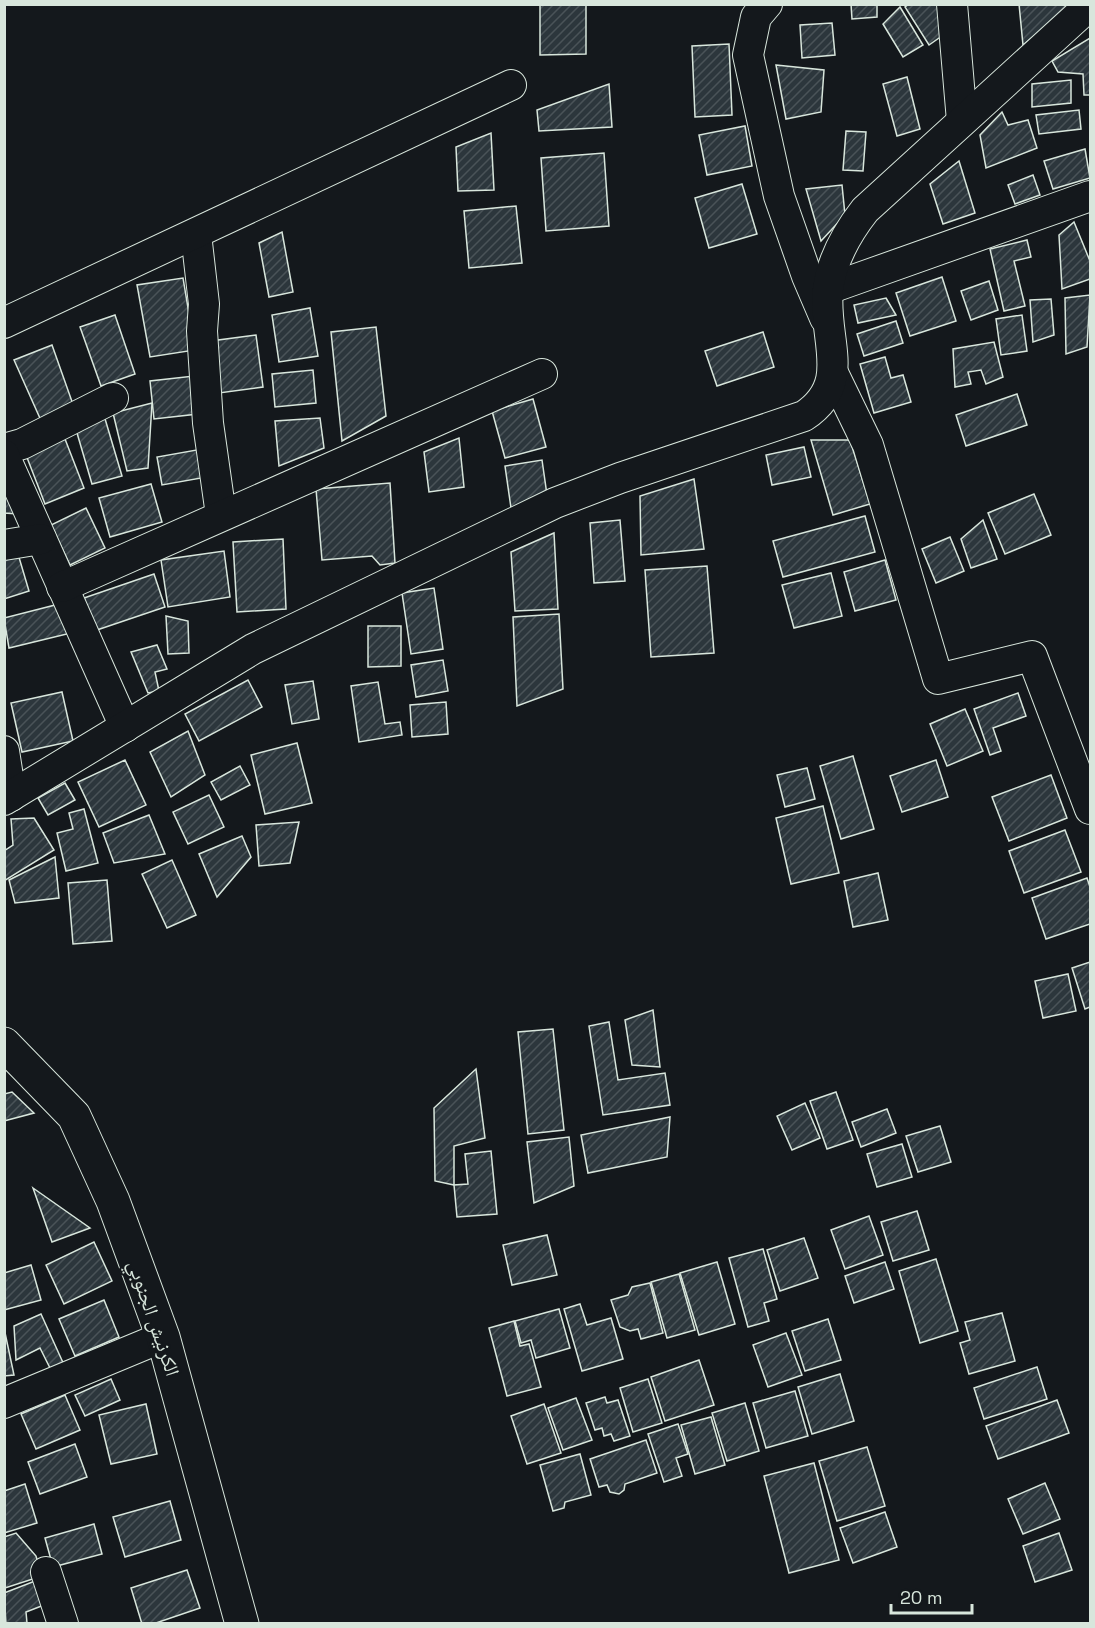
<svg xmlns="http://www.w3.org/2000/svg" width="1095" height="1628" font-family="'Space Grotesk','Noto Naskh Arabic',sans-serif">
<defs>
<pattern id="building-hatch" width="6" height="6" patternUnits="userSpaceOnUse" patternTransform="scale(1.5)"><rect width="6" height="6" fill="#2c363c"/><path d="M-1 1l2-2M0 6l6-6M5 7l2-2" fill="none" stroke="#4a5358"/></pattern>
</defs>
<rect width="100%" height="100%" fill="#14181c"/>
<g fill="url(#building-hatch)" stroke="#d8e6dc" stroke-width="1.5">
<path d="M540 4H586V54L540 55Z"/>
<path d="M851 4H877V17L852 19Z"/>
<path d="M909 4H943L949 31 929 45 905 7Z"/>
<path d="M1019 4H1065L1066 10 1023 45Z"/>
<path d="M900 7 923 45 903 57 883 24Z"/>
<path d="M832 23 835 55 802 58 800 25Z"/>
<path d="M1090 38V95H1084L1083 74 1058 72 1052 61Z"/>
<path d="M729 44 732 115 695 117 692 46Z"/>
<path d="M776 65 824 70 821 112 786 119Z"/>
<path d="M907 77 920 129 897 136 883 84Z"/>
<path d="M1071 80V103L1032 107V84Z"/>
<path d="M609 84 612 127 539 131 537 110Z"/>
<path d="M1079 110 1081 129 1039 134 1036 115Z"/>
<path d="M1002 112 1008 125 1028 120 1037 148 986 168 980 135Z"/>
<path d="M745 126 752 166 707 175 699 135Z"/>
<path d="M846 131 866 132 863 171 843 170Z"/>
<path d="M491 133 494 190 458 191 456 147Z"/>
<path d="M1085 149 1090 178 1053 189 1044 161Z"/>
<path d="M604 153 609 226 546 231 541 158Z"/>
<path d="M959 161 975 213 943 224 930 184Z"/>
<path d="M1033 175 1040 195 1015 204 1008 185Z"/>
<path d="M742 184 757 234 709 248 695 198Z"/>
<path d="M842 185 845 215 821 241 806 189Z"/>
<path d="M516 206 522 263 469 268 464 211Z"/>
<path d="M1074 222 1090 261V279L1062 289 1059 235Z"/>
<path d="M282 232 293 292 269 297 259 243Z"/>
<path d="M1027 240 1031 257 1014 261 1025 306 1004 311 990 249Z"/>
<path d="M942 277 956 321 910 336 896 293Z"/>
<path d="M183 278 195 350 150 357 137 285Z"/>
<path d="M989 281 998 310 971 320 961 291Z"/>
<path d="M1090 295 1087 347 1066 354 1065 298Z"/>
<path d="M886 298 896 315 858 323 854 305Z"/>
<path d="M1051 299 1054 335 1033 342 1030 300Z"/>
<path d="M310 308 318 356 279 362 272 315Z"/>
<path d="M115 315 135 374 101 386 80 327Z"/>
<path d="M1022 315 1027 351 1001 355 996 319Z"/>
<path d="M896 321 903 343 864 356 857 334Z"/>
<path d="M376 327 386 416 342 441 331 332Z"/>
<path d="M763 332 774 367 717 386 705 351Z"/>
<path d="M256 335 263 387 219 393 211 341Z"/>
<path d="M994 342 1003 377 986 384 981 370 968 372 971 384 955 387 953 349Z"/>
<path d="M52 345 75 410 43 425 14 360Z"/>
<path d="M885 357 891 378 903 375 911 402 874 413 860 364Z"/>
<path d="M313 370 316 403 275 407 272 374Z"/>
<path d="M194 376 198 414 154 419 150 381Z"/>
<path d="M1017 394 1027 425 966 446 956 415Z"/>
<path d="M533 399 546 447 505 458 492 411Z"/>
<path d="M152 403 148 468 127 471 113 413Z"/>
<path d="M103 412 122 476 92 484 77 433Z"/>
<path d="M320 418 324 448 279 466 275 421Z"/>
<path d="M459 438 464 487 429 492 424 452Z"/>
<path d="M65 439 84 488 45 504 26 455Z"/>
<path d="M811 440H850L870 504 833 515Z"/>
<path d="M804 447 811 477 772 485 766 455Z"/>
<path d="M202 449 207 477 162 485 157 457Z"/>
<path d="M542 460 548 502 511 508 505 466Z"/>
<path d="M694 479 704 549 641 555 640 496Z"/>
<path d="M390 483 395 563 380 565 372 556 322 560 316 489Z"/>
<path d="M151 484 162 522 110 537 99 498Z"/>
<path d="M4 485 18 514 4 513Z"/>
<path d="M1034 494 1051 535 1005 554 988 513Z"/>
<path d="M86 508 105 548 70 565 51 525Z"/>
<path d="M865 516 875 552 783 577 773 541Z"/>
<path d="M620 520 625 581 594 583 590 523Z"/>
<path d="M983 520 997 559 971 568 961 539Z"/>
<path d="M554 533 558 609 515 611 511 552Z"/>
<path d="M950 537 964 571 936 583 922 549Z"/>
<path d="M283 539 286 609 237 612 233 542Z"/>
<path d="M224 551 230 597 168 607 161 560Z"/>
<path d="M18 554 29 591 4 599V558Z"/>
<path d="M885 560 896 600 855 611 844 572Z"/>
<path d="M707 566 714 653 651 657 645 570Z"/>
<path d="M831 573 842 616 794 628 782 585Z"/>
<path d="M154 574 165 607 94 631 84 598Z"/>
<path d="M434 588 443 649 411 654 402 593Z"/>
<path d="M63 603 71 633 9 648 4 618Z"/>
<path d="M559 614 563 689 517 706 513 617Z"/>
<path d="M166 616 188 621 189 653 168 654Z"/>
<path d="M368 626H401V666L368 667Z"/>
<path d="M157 645 167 669 155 672 159 691 148 693 131 652Z"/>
<path d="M443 660 448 691 416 697 411 665Z"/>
<path d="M248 680 262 707 199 741 185 714Z"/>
<path d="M313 681 319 719 292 724 285 685Z"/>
<path d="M378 682 385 724 400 722 402 735 359 742 351 686Z"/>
<path d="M62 692 73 741 22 752 11 703Z"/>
<path d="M1018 693 1026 716 993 728 1001 751 990 755 974 709Z"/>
<path d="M446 702 448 734 412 737 410 705Z"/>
<path d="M965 709 983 751 947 766 930 724Z"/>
<path d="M188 731 205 775 171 797 150 752Z"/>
<path d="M297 743 312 803 265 814 251 755Z"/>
<path d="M853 756 874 829 841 839 820 766Z"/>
<path d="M125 760 146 805 99 827 78 782Z"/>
<path d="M936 760 948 797 902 812 890 776Z"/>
<path d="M240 766 250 785 221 800 211 782Z"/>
<path d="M807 768 815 799 785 807 777 775Z"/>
<path d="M1051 775 1067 818 1009 841 992 797Z"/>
<path d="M65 783 75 800 48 815 38 798Z"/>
<path d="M209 795 224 827 188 844 173 812Z"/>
<path d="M823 806 839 873 791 884 776 818Z"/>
<path d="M84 809 98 863 66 871 57 833 73 829 69 813Z"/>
<path d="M149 815 165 854 114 863 103 833Z"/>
<path d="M34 818 54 850 4 881V851L13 845 11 819Z"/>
<path d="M299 822 290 863 259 866 256 825Z"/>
<path d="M1065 830 1081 872 1024 893 1009 851Z"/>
<path d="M242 836 251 857 217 897 199 854Z"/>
<path d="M55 857 59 898 15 903 9 880Z"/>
<path d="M172 860 196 915 167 928 142 874Z"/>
<path d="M878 873 888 920 853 927 844 881Z"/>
<path d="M1087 878 1090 887V924L1046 939 1032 898Z"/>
<path d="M107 880 112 941 73 944 68 883Z"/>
<path d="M1090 962V1007L1085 1009 1072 968Z"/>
<path d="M1068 974 1076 1011 1043 1018 1035 981Z"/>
<path d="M653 1010 660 1067 632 1065 625 1020Z"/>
<path d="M609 1022 618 1080 665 1073 670 1105 603 1115 589 1026Z"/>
<path d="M553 1029 564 1130 528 1134 518 1032Z"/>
<path d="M476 1069 485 1138 454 1146V1185L435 1181 434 1108Z"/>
<path d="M12 1092 34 1113 4 1121V1094Z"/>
<path d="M836 1092 853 1140 827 1149 810 1101Z"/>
<path d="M805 1103 820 1138 792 1150 777 1116Z"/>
<path d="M887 1109 896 1133 861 1147 852 1122Z"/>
<path d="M670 1117 667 1157 588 1173 581 1135Z"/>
<path d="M940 1126 951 1162 918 1172 906 1136Z"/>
<path d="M569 1137 574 1186 534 1203 527 1142Z"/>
<path d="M902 1144 912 1177 877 1187 867 1154Z"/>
<path d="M491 1151 497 1214 457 1217 454 1185 468 1184 465 1154Z"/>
<path d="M33 1188 90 1228 52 1242Z"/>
<path d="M917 1211 929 1250 893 1261 881 1222Z"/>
<path d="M869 1216 883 1255 845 1269 831 1230Z"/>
<path d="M547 1235 557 1275 512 1285 503 1245Z"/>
<path d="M804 1238 818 1278 780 1291 767 1250Z"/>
<path d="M94 1242 112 1281 64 1304 46 1265Z"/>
<path d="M763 1249 777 1299 764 1303 769 1321 748 1327 729 1258Z"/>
<path d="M936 1259 958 1331 920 1343 899 1271Z"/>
<path d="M717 1262 735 1324 699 1335 680 1273Z"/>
<path d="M885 1262 894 1289 854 1303 845 1276Z"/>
<path d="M31 1265 41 1300 4 1310V1273Z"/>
<path d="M679 1274 695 1330 667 1338 651 1282Z"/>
<path d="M650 1283 663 1333 641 1339 638 1329 630 1331 620 1327 611 1300 628 1295 632 1287Z"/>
<path d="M104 1300 119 1337 75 1356 59 1319Z"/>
<path d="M580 1304 587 1325 611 1318 623 1359 582 1371 564 1309Z"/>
<path d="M559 1309 570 1348 536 1358 531 1340 521 1343 515 1321Z"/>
<path d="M1002 1313 1015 1361 969 1374 960 1343 970 1340 965 1322Z"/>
<path d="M41 1314 65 1367 50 1368 40 1348 16 1360 14 1326Z"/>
<path d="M828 1319 841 1360 805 1371 792 1331Z"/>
<path d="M514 1321 520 1346 529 1344 541 1387 507 1396 489 1328Z"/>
<path d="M4 1328 14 1375 4 1376Z"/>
<path d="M786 1333 802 1375 768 1387 753 1345Z"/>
<path d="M699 1360 714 1405 665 1421 651 1377Z"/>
<path d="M1037 1367 1047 1399 984 1419 974 1388Z"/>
<path d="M840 1374 854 1421 812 1434 798 1387Z"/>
<path d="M111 1379 120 1400 85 1416 75 1395Z"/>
<path d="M648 1379 662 1423 633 1432 620 1388Z"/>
<path d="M795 1391 808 1436 766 1448 753 1403Z"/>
<path d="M65 1395 80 1430 36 1449 21 1414Z"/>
<path d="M605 1397 607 1403 618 1400 630 1436 614 1441 611 1434 604 1436 602 1428 595 1430 586 1403Z"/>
<path d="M576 1398 592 1440 563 1450 548 1408Z"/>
<path d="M1057 1400 1069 1433 998 1459 986 1426Z"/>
<path d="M745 1403 759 1451 727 1461 712 1413Z"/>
<path d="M146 1404 157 1454 111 1464 99 1415Z"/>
<path d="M544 1404 561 1453 527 1464 511 1416Z"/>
<path d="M711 1417 725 1465 695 1474 681 1425Z"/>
<path d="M678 1424 688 1454 676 1458 682 1476 664 1482 648 1434Z"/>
<path d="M646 1440 657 1473 625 1484 624 1490 619 1494 610 1492 607 1485 599 1487 590 1459Z"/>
<path d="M75 1444 87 1477 40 1494 28 1462Z"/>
<path d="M867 1447 885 1506 837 1521 819 1461Z"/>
<path d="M580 1454 591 1495 565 1502 564 1508 553 1511 540 1465Z"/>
<path d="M814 1463 839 1560 789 1573 764 1476Z"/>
<path d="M1045 1483 1060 1519 1023 1534 1008 1499Z"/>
<path d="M25 1484 37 1523 4 1533V1491Z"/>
<path d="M170 1501 181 1540 125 1557 113 1517Z"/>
<path d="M885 1512 897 1547 853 1563 840 1528Z"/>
<path d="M94 1524 102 1554 53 1567 45 1538Z"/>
<path d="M16 1533 36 1556 42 1576 5 1588 4 1537Z"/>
<path d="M1059 1533 1072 1570 1035 1582 1023 1546Z"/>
<path d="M187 1570 200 1608 153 1624H142L131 1588Z"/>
<path d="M35 1581 44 1605 26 1612 27 1623 6 1624 4 1593Z"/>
</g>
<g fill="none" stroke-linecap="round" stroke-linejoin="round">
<defs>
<g id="minor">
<path d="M767 4 756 17 748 55 779 196 807 276 825 318"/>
<path d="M952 4 962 121"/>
<path d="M196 234 204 304 202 331 208 423 221 515"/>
<path d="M828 289 1090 196"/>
<path d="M4 323 511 85"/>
<path d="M833 373 868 445 938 679 1032 656 1090 809"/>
<path d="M4 449 22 444 113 398"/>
<path d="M4 455 125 727"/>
<path d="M4 545 41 539"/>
<path d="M62 587 542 374"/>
<path d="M4 751 11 796"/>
<path d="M4 800 253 649 555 503 620 478 804 416C854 383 822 338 828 289 832 259 847 233 865 210L1090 5"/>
<path d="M4 1403 163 1337"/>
<path d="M46 1572 63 1624"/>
</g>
<path id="major" d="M4 1044 74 1116 113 1201 163 1337 242 1624"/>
</defs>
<use href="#minor" stroke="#d8e6dc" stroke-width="32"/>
<use href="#major" stroke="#d8e6dc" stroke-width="35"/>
<use href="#minor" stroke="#14181c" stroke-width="30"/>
<use href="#major" stroke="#14181c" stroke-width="33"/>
</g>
<g text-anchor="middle" stroke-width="4.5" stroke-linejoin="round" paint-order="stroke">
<g font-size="20" fill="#d8e6dc" stroke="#14181c">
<text transform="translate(154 1318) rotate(71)" y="7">الكرنيش الجنوبي</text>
</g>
</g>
<rect width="1095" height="1628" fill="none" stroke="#d8e6dc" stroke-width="12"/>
<path d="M891 1604v9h81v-9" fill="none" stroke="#d8e6dc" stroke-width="3"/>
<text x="900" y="1604" font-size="18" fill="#d8e6dc" stroke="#14181c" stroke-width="4.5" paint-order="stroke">20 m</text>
</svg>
